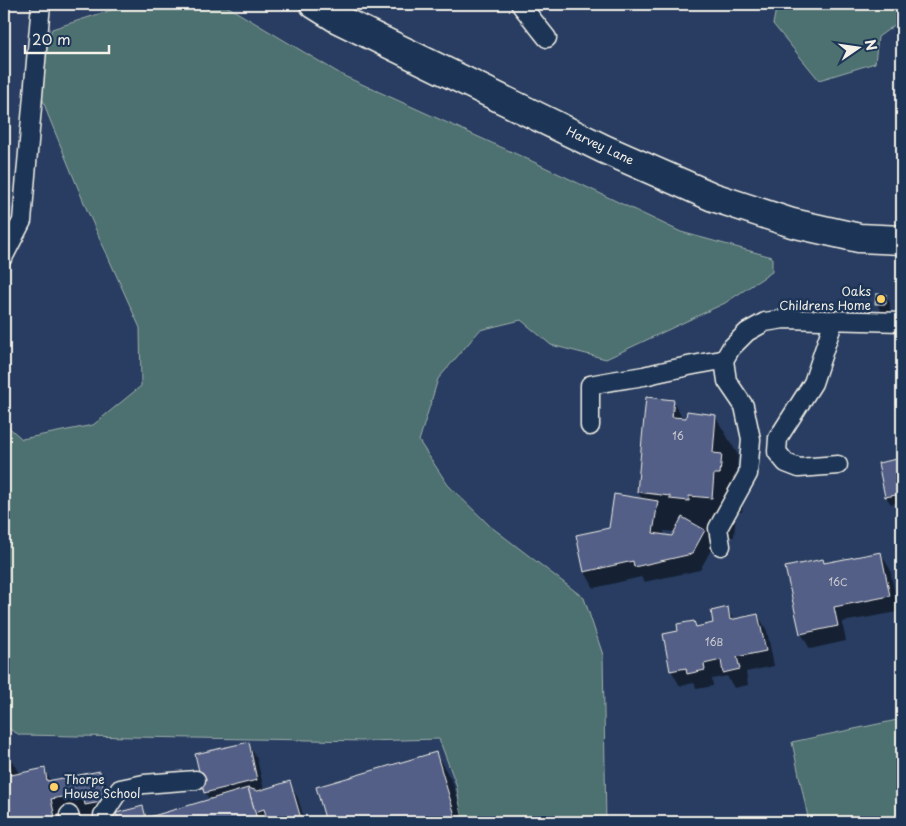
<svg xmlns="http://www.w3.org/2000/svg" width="906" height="826" font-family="'Playpen Sans',sans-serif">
<rect width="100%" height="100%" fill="#283d61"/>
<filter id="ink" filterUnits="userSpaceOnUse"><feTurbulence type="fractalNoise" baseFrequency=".02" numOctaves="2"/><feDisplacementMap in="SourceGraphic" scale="10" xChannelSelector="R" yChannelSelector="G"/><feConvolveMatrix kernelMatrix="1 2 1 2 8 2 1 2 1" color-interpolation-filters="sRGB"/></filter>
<g filter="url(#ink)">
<g fill="#4d6f70" stroke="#a0b0ac">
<path d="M130 4H223L344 76 536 163 681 232 772 257V272L725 303 606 359 551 345 521 320 480 330 438 379 419 441 448 485 490 526 584 598 603 655 606 822H463L456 784 439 739 366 741 20 735 4 726V423L22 439 93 425 141 386 140 328 87 210 48 115 36 79 52 29Z"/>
<path d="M777 4H902V28L896 24 878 37 875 63 819 80 773 24Z"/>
<path d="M902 719V822H809L792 742Z"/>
</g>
<g fill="#0007" fill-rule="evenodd">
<path d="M886 295 890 303V312L881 311 877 304Z"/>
<path d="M673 401 683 419 715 416 738 455 736 479 744 494 742 512H736L734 537 711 535V539H709L713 546 700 570 644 582 641 577 594 588 585 572 577 536 610 529 643 500 638 492ZM664 531 675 532 672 537 664 536Z"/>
<path d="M902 459V502L891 504 886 497 879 464Z"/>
<path d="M881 554 890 569 898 612 842 622 846 641 810 649 801 633 825 564Z"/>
<path d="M727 609 734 620 758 615 767 631 774 666 746 672 748 685 734 688 727 676 712 679 713 686 697 689 694 683 680 686 671 670 680 632 693 622 697 628 714 624Z"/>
<path d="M248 743 257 759 264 790 289 783 298 798 305 822H96L93 817 64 822H4V751H6L20 775 44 770 51 781 100 772 113 795 117 815 142 807 149 819 210 801 205 792Z"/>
<path d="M436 753 453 783 464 822H327L317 788Z"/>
</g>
<g fill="#535f87" stroke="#f4f1e8">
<path d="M876 294H886V304H875Z"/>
<path d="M646 397 674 400 672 417 686 418 687 411 716 415 713 453 722 454 720 474H714L712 498 689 496V501L670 499V496L637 492Z"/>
<path d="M902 458V494L885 497 878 463Z"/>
<path d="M614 494 658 501 653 533 672 536 682 517 705 530 692 554 634 567 633 561 584 572 576 535 609 528Z"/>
<path d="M881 552 890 596 834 607 838 626 800 634 785 567 823 559 824 563Z"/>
<path d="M728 607 730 620 758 614 766 651 737 657 740 669 723 673 721 660 704 664 705 670 687 674 686 668 670 671 663 634 678 631 677 624 694 621 696 627 713 623 711 611Z"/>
<path d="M249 742 257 780 204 793 195 754Z"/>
<path d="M4 750H7L11 775 45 768 47 781 100 771 106 801 85 805 83 793 51 799 56 822H4Z"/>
<path d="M436 752 457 822H326L316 787Z"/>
<path d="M290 781 302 822H268L264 809 255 812 248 788 258 791Z"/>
<path d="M248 788 258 822H119L116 813 143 806 146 818Z"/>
</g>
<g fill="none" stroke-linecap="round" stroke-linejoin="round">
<defs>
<g id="lane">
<path d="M520 4 547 38"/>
<path d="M4 256 22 221 41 4"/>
<path d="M834 320 813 383 778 438 777 452 786 463 799 468 838 465"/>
<path d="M590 426V385C608 381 626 379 644 376 671 370 697 363 724 360"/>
<path d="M721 546 718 528 748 474 751 439 744 406 727 381 724 360 731 348 747 332 765 322 784 319 902 322"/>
<path d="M69 815 71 822"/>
<path d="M104 822 103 815 120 789 144 784 196 780"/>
</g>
<path id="secondary" d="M314 4 338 19 604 149 713 197 792 223 859 238 902 240"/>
</defs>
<use href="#lane" stroke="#f4f1e8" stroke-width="21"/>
<use href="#secondary" stroke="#f4f1e8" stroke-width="31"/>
<use href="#lane" stroke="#1d3557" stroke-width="18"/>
<use href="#secondary" stroke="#1d3557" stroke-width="28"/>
</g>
</g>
<g fill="#ffd166" stroke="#1d3557" stroke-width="2">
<circle cx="881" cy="299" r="5"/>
<circle cx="54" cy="787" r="5"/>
</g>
<g text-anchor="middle" stroke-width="5" stroke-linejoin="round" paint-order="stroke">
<g font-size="10" fill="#ccccd0">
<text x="678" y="440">16</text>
<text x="838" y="586">16C</text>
<text x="714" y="646">16B</text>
</g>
<g font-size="12" fill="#f4f1e8" stroke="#1d3557">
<text transform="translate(600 146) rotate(25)" y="4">Harvey Lane</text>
</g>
<g font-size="12" fill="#f4f1e8" stroke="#1d3557" text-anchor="end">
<text x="871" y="296">Oaks<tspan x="871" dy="14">Childrens Home</tspan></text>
<text x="64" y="784" text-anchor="start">Thorpe<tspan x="64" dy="14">House School</tspan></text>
</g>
</g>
<rect width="906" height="826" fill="none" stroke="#1d3557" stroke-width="20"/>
<rect x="10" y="10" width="886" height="806" fill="none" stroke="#f4f1e8" stroke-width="2" filter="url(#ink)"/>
<g transform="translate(858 48) rotate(77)" stroke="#1d3557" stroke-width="4" paint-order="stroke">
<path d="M0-4L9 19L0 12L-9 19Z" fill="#f4f1e8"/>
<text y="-8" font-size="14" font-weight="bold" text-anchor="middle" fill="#f4f1e8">N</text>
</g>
<path d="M25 45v8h84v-8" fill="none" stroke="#f4f1e8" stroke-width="2.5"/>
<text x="32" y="45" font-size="15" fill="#f4f1e8" stroke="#1d3557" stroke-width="4" paint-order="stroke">20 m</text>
</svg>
